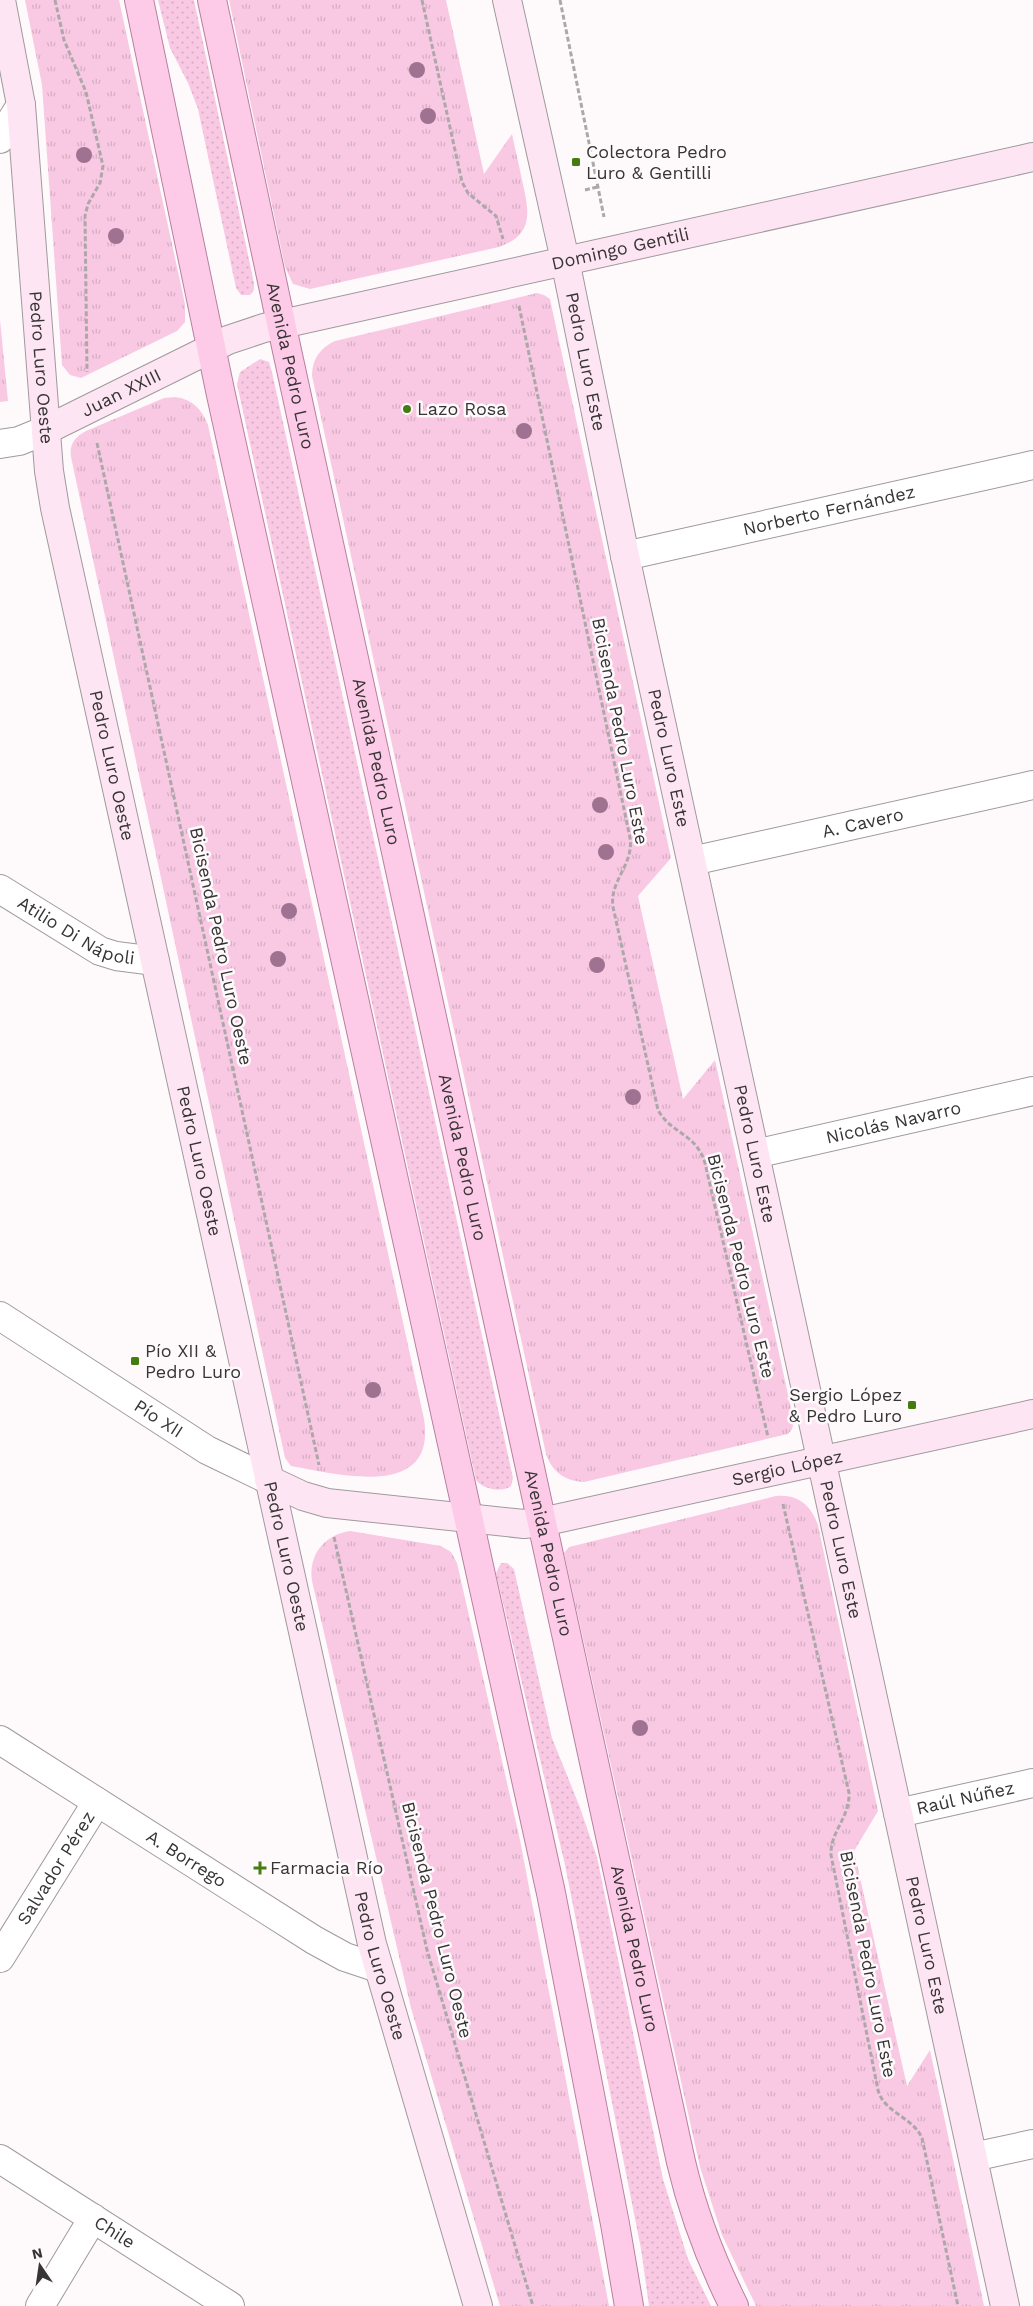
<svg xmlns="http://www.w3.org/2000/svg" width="1033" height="2306" font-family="'Work Sans',sans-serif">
<defs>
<pattern id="grass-dots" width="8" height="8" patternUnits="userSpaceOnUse" patternTransform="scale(1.25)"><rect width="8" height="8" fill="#f9c9e3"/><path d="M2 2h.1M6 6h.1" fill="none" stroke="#d6adc3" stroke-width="1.8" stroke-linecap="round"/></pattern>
<pattern id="park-tufts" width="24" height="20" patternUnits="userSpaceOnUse" patternTransform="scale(1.25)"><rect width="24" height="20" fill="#f9c9e3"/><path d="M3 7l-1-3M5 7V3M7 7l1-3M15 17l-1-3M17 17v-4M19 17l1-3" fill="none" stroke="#d6adc3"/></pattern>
</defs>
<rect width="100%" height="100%" fill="#fefafc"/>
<g fill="url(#grass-dots)">
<path d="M158 0H194L254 283V290L250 295H241L236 288 198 109 188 83 170 48Z"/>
<path d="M260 359 269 362 272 372 513 1478 511 1486C502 1493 482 1489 476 1480L237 384 240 372Z"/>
<path d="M501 1563H507L514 1569 552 1738 579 1805 597 1857 663 2179 688 2259 711 2306H649L641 2249 565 1865 496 1573Z"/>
</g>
<g fill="url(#park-tufts)">
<path d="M25 0H119L185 304V322L177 331 81 378 70 375 62 365 42 85Z"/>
<path d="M229 0H446L484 174 512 134C515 149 519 165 522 180 529 211 535 234 499 247L310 289 293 284 285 267Z"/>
<path d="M537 293 544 295 550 299 671 858 638 896 683 1099 715 1060 794 1422 792 1429 788 1434 584 1482C565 1481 552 1472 546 1454L312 376C312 359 320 348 335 341Z"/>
<path d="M0 320 8 401 0 402Z"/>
<path d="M175 397C192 399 202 409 208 425L424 1419C437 1501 337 1474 291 1466L285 1458 71 457C69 444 75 437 86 431L164 398Z"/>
<path d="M776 1496C798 1494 811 1505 818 1525L878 1811 854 1851 907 2086 930 2050 984 2306H756L722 2235 700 2167 564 1553 569 1547Z"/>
<path d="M350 1531 441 1546 451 1552 457 1563 520 1840 609 2306H500L411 2008 312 1581C308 1555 324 1535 350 1531Z"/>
</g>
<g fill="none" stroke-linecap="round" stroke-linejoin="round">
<defs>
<g id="street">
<path d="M0 139 21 105"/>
<path d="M0 444 19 441 46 430"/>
<path id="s1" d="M625 556 1033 465"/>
<path id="s2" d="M692 861 1033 785"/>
<path id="s3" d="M0 889 100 951 116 956 155 961"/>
<path id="s4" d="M755 1154 1033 1091"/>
<path id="s5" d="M0 1316 207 1450 269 1480"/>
<path id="s6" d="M0 1740 314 1940 345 1957 378 1968"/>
<path id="s7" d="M898 1813 1033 1783"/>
<path id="s8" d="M0 1958 97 1802"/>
<path d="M973 2157 1033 2144"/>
<path id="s9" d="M0 2159 230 2306"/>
<path d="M40 2306 93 2218"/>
</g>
<g id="secondary">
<path id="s10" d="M1 0 21 105 49 471 55 508 372 1944 478 2306"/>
<path id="s11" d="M507 0 565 260 625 556 1005 2306"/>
<path id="s12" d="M46 430 228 340 264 328 1033 157"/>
<path id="s13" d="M269 1480 303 1496 327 1503 524 1524 542 1522 1033 1414"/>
</g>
<g id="primary">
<path d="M139 0 221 395 551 1893 615 2224 629 2306"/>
<path id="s14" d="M212 0 281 323 681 2162C693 2213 711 2260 734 2306"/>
</g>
</defs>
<use href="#street" stroke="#a0999d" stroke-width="30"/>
<use href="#secondary" stroke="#a0999d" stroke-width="30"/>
<use href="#primary" stroke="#b6809f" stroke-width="30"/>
<g stroke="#aca8aa" stroke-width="3" stroke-dasharray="5 2.5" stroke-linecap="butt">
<path d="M55 0 64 40 86 92 103 166 100 183 88 204 85 216 87 372"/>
<path d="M422 0 462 182 468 193 496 216 503 239"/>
<path d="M560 0 604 217"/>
<path d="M585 190 597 187"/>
<path d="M519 306 630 838C634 865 609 881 613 907L658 1110C671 1134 696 1133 705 1163L768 1437"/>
<path d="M97 443 319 1465"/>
<path d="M783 1504 849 1793C850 1817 830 1832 831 1855L878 2090C884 2113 913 2117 922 2138L958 2306"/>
<path d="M334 1537 427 1950 533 2306"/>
</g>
<use href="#street" stroke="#fff" stroke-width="28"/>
<use href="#secondary" stroke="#fee5f3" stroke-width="28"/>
<use href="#primary" stroke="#fdcbe8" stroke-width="28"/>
</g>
<g fill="#9e7290">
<circle cx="417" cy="70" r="8"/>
<circle cx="428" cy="116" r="8"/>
<circle cx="84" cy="155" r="8"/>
<circle cx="116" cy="236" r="8"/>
<circle cx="524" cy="431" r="8"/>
<circle cx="600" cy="805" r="8"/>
<circle cx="606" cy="852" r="8"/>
<circle cx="289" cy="911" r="8"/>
<circle cx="278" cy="959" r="8"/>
<circle cx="597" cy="965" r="8"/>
<circle cx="633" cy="1097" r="8"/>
<circle cx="373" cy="1390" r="8"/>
<circle cx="640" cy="1728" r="8"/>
</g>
<g fill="#447c12" stroke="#fefafc" stroke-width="2">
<rect x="571" y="157" width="10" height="10" rx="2.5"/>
<circle cx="407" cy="409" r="5"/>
<rect x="130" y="1356" width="10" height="10" rx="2.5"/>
<rect x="907" y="1400" width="10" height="10" rx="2.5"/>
<path d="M257.5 1860.5h5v5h5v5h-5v5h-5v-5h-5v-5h5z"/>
</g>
<g text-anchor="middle" stroke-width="5" stroke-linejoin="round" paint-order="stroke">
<g font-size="18" fill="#373436" stroke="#fefafc" text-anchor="start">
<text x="586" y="158">Colectora Pedro<tspan x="586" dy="21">Luro &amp; Gentilli</tspan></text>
<text x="417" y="415">Lazo Rosa</text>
<text x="145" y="1357">Pío XII &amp;<tspan x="145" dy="21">Pedro Luro</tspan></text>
<text x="902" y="1401" text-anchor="end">Sergio López<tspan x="902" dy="21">&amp; Pedro Luro</tspan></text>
<text x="270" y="1874">Farmacia Río</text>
</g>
<g font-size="18" fill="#373436" stroke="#fefafc">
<text dy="6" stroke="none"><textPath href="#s12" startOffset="606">Domingo Gentili</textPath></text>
<text dy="6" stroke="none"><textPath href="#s11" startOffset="370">Pedro Luro Este</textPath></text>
<text dy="6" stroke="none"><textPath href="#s14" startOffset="374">Avenida Pedro Luro</textPath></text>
<text dy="6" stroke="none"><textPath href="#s10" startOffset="370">Pedro Luro Oeste</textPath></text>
<text dy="6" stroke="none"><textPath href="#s12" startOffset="84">Juan XXIII</textPath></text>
<text dy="6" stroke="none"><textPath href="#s1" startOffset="209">Norberto Fernández</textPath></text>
<text transform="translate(620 731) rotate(79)" y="6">Bicisenda Pedro Luro Este</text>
<text dy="6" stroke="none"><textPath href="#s11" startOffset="775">Pedro Luro Este</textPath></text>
<text dy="6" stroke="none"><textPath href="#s14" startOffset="779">Avenida Pedro Luro</textPath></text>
<text dy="6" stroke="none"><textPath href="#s10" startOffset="775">Pedro Luro Oeste</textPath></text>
<text dy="6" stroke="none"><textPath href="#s2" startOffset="175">A. Cavero</textPath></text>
<text dy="6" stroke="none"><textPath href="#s3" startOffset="88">Atilio Di Nápoli</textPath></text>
<text transform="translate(221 946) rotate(78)" y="6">Bicisenda Pedro Luro Oeste</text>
<text dy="6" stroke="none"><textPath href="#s4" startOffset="142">Nicolás Navarro</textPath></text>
<text dy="6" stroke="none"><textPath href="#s11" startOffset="1180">Pedro Luro Este</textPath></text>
<text dy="6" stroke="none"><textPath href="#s14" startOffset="1184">Avenida Pedro Luro</textPath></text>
<text dy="6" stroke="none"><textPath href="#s10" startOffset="1180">Pedro Luro Oeste</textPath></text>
<text transform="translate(741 1266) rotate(76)" y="6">Bicisenda Pedro Luro Este</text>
<text dy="6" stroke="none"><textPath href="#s5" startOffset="189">Pío XII</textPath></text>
<text dy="6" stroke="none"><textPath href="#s13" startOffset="530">Sergio López</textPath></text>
<text dy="6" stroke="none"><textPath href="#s11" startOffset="1585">Pedro Luro Este</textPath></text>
<text dy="6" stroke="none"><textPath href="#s14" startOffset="1589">Avenida Pedro Luro</textPath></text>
<text dy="6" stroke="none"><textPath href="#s10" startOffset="1585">Pedro Luro Oeste</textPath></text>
<text dy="6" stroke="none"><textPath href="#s7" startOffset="69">Raúl Núñez</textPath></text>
<text dy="6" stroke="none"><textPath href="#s6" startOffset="221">A. Borrego</textPath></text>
<text dy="6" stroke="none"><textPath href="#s8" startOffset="106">Salvador Pérez</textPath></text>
<text transform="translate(437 1920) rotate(76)" y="6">Bicisenda Pedro Luro Oeste</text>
<text dy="6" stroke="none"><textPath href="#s11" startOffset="1990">Pedro Luro Este</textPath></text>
<text dy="6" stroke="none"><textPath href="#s14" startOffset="1994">Avenida Pedro Luro</textPath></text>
<text transform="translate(868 1964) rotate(79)" y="6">Bicisenda Pedro Luro Este</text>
<text dy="6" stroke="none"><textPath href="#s10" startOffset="2005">Pedro Luro Oeste</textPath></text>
<text dy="6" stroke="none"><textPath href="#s9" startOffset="136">Chile</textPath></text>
</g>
</g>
<g transform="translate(40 2266) rotate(347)" stroke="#fefafc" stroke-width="4" paint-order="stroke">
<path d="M0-4L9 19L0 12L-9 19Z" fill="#373436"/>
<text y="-8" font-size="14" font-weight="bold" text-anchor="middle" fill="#373436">N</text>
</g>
</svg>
